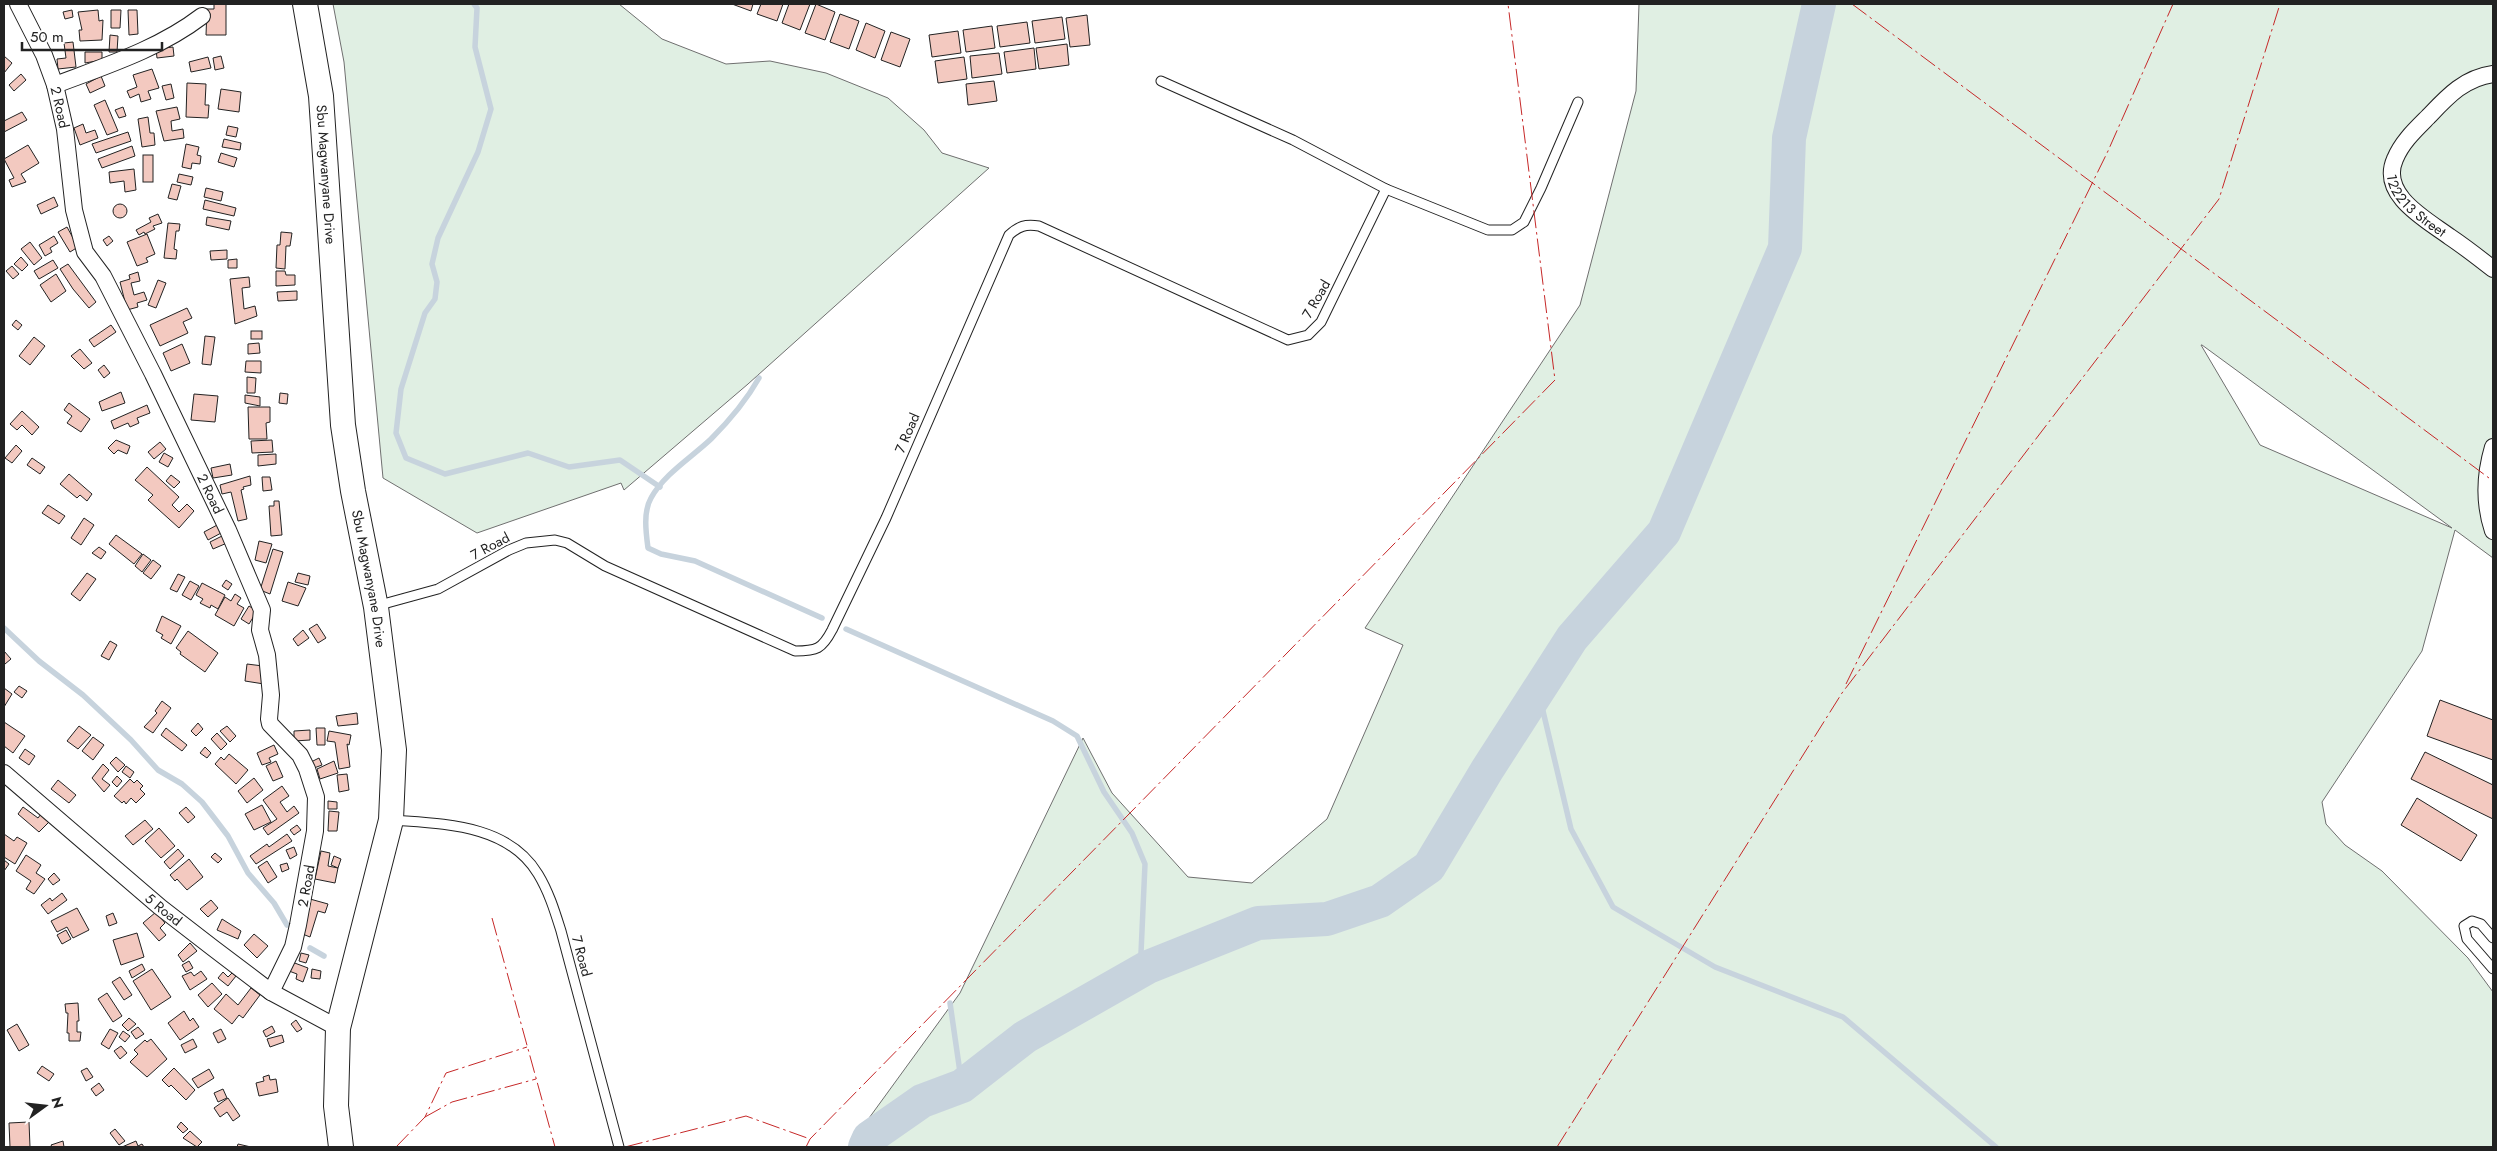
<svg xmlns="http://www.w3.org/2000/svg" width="2497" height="1151" font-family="Jost,sans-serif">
<rect width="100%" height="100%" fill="#fff"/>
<g fill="#e0efe3" stroke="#6f6f6f" fill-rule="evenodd">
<path d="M333 4H619L662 39 726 64 770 61 826 73 888 98 924 130 942 153 989 168 748 384 624 490 621 483 477 533 383 478 344 62Z"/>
<path d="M1639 4H2493V558L2455 530 2422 651 2322 802 2326 824 2345 845 2382 871 2468 958 2493 992V1147H848L960 993 1083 738 1112 793 1188 877 1252 883 1327 819 1403 645 1365 628 1580 305 1636 91ZM2201 345H2202L2452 528 2260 445Z"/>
</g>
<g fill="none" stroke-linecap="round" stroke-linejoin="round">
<g stroke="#c7d3dd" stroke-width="5.5">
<path d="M474 4 477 8 475 47 491 109 478 152 438 238 432 264 437 282 435 299 425 313 401 389 396 433 406 458 445 474 528 453 569 467 620 460 660 487"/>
<path d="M759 378C746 401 729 421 711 439 692 457 664 474 651 498 643 512 646 533 648 548L661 554 695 561 822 618"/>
<path d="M4 628 39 661 83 695 131 740 158 770 182 784 202 802 228 836 248 873 274 903 287 925"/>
<path d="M846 629 1053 721 1077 736 1104 792 1132 833 1145 864 1141 953 1148 967"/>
<path d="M1538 690 1571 829 1613 907 1715 967 1843 1017 1996 1147"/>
<path d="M310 948 324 956"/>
<path d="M950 1003 962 1086"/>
</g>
<path stroke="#c7d3dd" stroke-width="34" d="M865 1147 869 1138 922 1101 962 1086 1025 1037 1148 967 1258 923 1327 919 1380 901 1429 867 1487 770 1572 638 1664 532 1785 248 1789 138 1819 4"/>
</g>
<g fill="#f3c9c0" stroke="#222">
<path d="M214 4H226V35H206L207 9H214Z"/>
<path d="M732 4H753L751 11Z"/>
<path d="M761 4H783L777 21 757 14Z"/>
<path d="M789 4H810L800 30 782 23Z"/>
<path d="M816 4 835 12 825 40 805 33Z"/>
<path d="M72 10 73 17 65 19 63 12Z"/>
<path d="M98 10 99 21 103 20 102 40 80 41 79 30H82L78 12Z"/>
<path d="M111 10H121L120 28H111Z"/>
<path d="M128 10H137L138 34 129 35Z"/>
<path d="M840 14 859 21 849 49 830 42Z"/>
<path d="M1087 15 1090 45 1070 47 1066 18Z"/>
<path d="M1062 17 1065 39 1035 43 1032 21Z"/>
<path d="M1027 22 1030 43 1000 47 997 26Z"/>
<path d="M866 23 885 31 875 58 856 50Z"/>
<path d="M992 26 995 48 966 52 963 30Z"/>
<path d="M958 31 961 53 932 57 929 35Z"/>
<path d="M891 32 910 39 900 67 881 60Z"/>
<path d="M110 35 118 36 117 52H109Z"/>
<path d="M73 42 76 67 58 69 57 59 66 58 64 43Z"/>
<path d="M1067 44 1069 65 1039 69 1036 48Z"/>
<path d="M173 47 174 56 157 58 156 49Z"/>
<path d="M1034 48 1036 69 1007 73 1004 52Z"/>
<path d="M85 52H102V60L85 63Z"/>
<path d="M999 53 1002 74 972 78 970 56Z"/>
<path d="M4 56 12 63 4 73Z"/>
<path d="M221 56 224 68 215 70 213 58Z"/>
<path d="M208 57 211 68 191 72 189 62Z"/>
<path d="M964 57 967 79 938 83 935 61Z"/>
<path d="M152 69 159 88 148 91 151 99 141 102 139 94 130 98 127 91 137 87 133 75Z"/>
<path d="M21 74 26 80 14 91 9 85Z"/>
<path d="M101 76 105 86 90 93 86 84Z"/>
<path d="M994 81 997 101 968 105 966 84Z"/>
<path d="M187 83 206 84 205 105H209L208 118 186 117Z"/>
<path d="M171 84 174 98 166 100 162 86Z"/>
<path d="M221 89 241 92 239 112 218 109Z"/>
<path d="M105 100 118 131 107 135 94 105Z"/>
<path d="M123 107 126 116 119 118 115 110Z"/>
<path d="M177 107 180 119 171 121 172 131 183 129 184 138 164 141 156 111Z"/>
<path d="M22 112 27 120 4 132V121Z"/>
<path d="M148 117 150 133H154L155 145 142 147 138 119Z"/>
<path d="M83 124 86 133 95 130 98 138 80 145 74 128Z"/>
<path d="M228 126 238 128 236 137 226 135Z"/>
<path d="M128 132 131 141 96 153 92 144Z"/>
<path d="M224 139 241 143 240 150 222 147Z"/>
<path d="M186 144 199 147 197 155 201 156 200 164 192 163 191 169 182 167Z"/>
<path d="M28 145 39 163 21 174 26 182 12 187 9 180 14 178 4 159Z"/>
<path d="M132 146 135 156 102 168 98 159Z"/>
<path d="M221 153 237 158 234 167 218 162Z"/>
<rect x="143" y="155" width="10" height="27"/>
<path d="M134 169 136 190 125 192 124 181 110 183 109 172Z"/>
<path d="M179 174 193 177 191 185 177 182Z"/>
<path d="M172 184 181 186 177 200 168 198Z"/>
<path d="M206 188 223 192 221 201 204 197Z"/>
<path d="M54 197 58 206 41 214 37 205Z"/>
<path d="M205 200 236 208 234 216 203 209Z"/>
<circle cx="120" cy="211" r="7"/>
<path d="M158 214 162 223 153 226 155 229 145 234 144 232 139 235 136 230 151 222 149 218Z"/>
<path d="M207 217 231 221 229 230 206 225Z"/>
<path d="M168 223 180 224 179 231H176L174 249 177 250 176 259 164 258Z"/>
<path d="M67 227 78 247 70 252 58 232Z"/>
<path d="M281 232 292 233 290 246H286L285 269 276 268 277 245H280Z"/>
<path d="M147 234 155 254 146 258 148 262 137 266 127 242Z"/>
<path d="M54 236 58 243 50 248 52 252 45 256 39 245Z"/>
<path d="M109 236 113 241 107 246 103 240Z"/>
<path d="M30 242 42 258 34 265 21 249Z"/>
<path d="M227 250V259L211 260 210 251Z"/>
<path d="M21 257 28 265 22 271 14 264Z"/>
<path d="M237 259V268H228V260Z"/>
<path d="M53 260 58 268 39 279 34 271Z"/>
<path d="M68 264 96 302 89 308 73 289 60 269Z"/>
<path d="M12 266 19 274 13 279 6 271Z"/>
<path d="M276 271H285L286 275H295V285L276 286Z"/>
<path d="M138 272 140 281 131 283 134 295 144 292 147 300 137 303 138 307 127 310 120 282 130 279 129 275Z"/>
<path d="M56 274 66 291 51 302 40 285Z"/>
<path d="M249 277 250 287 242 288 244 309 255 306 257 316 235 324 230 279Z"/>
<path d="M158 280 166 283 156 308 148 305Z"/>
<path d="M297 291V300L278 301 277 292Z"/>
<path d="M187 308 192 318 183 322 188 333 160 346 150 325Z"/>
<path d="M16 320 22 325 18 330 12 325Z"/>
<path d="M111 325 116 332 94 347 89 340Z"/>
<rect x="251" y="331" width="11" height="8"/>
<path d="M205 336 215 337 211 365 202 364Z"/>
<path d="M34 337 45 346 30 365 19 356Z"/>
<path d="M259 343 260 353 248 354V344Z"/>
<path d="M182 344 190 363 171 371 163 353Z"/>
<path d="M80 349 92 363 84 369 71 356Z"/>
<path d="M246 361H261V373L245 372Z"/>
<path d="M104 365 110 373 104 378 98 370Z"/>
<path d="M247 377 256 378 255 393H247Z"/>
<path d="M121 392 125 403 102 411 99 402Z"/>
<path d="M280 393 288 394 287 404 279 403Z"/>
<path d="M194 394 218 396 215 422 191 420Z"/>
<path d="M245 395 260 397V406L245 403Z"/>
<path d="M69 403 90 419 81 432 67 423 72 416 64 410Z"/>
<path d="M147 405 150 413 137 418 139 423 130 427 128 423 114 429 111 421Z"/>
<path d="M248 407H270V422L266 423 267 439H249Z"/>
<path d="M22 411 39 427 32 435 22 425 17 430 10 424Z"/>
<path d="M116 440 130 446 127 454 118 450 114 454 108 448Z"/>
<path d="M272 440 273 452 252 453 251 441Z"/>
<path d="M160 442 166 449 154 459 148 452Z"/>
<path d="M16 445 22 451 12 463 5 458Z"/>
<path d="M164 453 173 458 168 467 159 462Z"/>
<path d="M276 454V464L258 466V455Z"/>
<path d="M32 458 45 467 40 474 27 465Z"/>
<path d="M230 464 232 475 213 478 211 468Z"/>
<path d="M147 467 179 497 172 505 179 512 187 504 194 511 179 528 148 500 153 495 135 480Z"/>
<path d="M69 474 92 494 87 501 80 495 77 498 60 484Z"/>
<path d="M171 475 180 482 174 488 166 481Z"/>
<path d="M250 476 251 485 243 487 244 489 241 490 247 519 238 521 231 492 222 494 220 485Z"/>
<path d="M262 477H270L272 490 263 491Z"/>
<path d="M274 501H279L282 535 271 536 269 506H274Z"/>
<path d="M48 505 65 516 59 524 42 513Z"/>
<path d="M84 518 94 525 81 545 71 538Z"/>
<path d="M219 524 223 532 208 540 204 532Z"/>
<path d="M116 535 142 554 134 564 109 544Z"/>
<path d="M224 535 227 543 213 549 210 542Z"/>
<path d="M259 541 272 544 266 563 255 560Z"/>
<path d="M99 547 106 552 101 559 92 553Z"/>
<path d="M273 549 283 552 270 594 260 590Z"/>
<path d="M143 554 151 560 142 572 135 566Z"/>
<path d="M153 560 161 566 151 579 143 573Z"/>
<path d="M87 573 96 579 80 601 71 594Z"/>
<path d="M298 573 310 576 308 585 295 582Z"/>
<path d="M178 574 185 577 177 592 170 589Z"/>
<path d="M226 580 232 584 228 590 222 586Z"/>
<path d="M190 581 199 586 191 600 182 595Z"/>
<path d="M288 582 306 588 298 606 282 601Z"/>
<path d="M202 583 225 595 218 609 211 605 210 608 200 603 203 599 196 595Z"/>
<path d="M235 594 241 598 237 604 244 608 234 626 215 615 225 597 231 601Z"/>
<path d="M249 606 257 611 249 624 241 619Z"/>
<path d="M162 616 181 626 171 644 161 638 163 635 156 631Z"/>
<path d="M317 624 326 638 318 643 309 629Z"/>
<path d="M303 630 309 638 298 646 293 639Z"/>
<path d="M188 631 218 653 205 672 180 654 181 652 176 648Z"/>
<path d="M110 641 117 645 109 660 101 656Z"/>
<path d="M4 651 11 659 5 664 4 663Z"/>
<path d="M247 664 263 666 264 684 245 681Z"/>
<path d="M19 686 27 691 22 698 14 692Z"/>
<path d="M4 688 12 694 4 707Z"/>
<path d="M2440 700 2493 720V760L2427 736Z"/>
<path d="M162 701 171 708 153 733 144 727 157 713 155 711Z"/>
<path d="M357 713 358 724 338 726 336 716Z"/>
<path d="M4 722 25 736 13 753 4 746Z"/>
<path d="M198 723 203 729 196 736 191 731Z"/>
<path d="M79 726 91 735 78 749 67 741Z"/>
<path d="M227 726 236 736 230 742 220 731Z"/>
<path d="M166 728 187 745 182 751 161 735Z"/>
<path d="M316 728H325V745H317Z"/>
<path d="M310 730V740L294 741V731Z"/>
<path d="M329 731 351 735 349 745 347 744 350 767 339 769 335 742 327 741Z"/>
<path d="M217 733 227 744 221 750 211 739Z"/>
<path d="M93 737 104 745 93 760 82 751Z"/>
<path d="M274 745 278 754 269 758 271 762 262 765 257 753Z"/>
<path d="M205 747 211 753 207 758 200 753Z"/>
<path d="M25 749 35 756 29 765 19 758Z"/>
<path d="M2425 752 2493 785V819L2411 779Z"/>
<path d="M229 754 248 770 236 784 215 764 221 757 224 760Z"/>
<path d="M116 757 125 765 118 772 110 763Z"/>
<path d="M319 758 322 765 314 768 311 762Z"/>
<path d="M276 761 283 777 273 781 266 766Z"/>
<path d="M334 761 338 773 320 779 317 769Z"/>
<path d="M103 764 109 770 102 779 110 785 104 792 92 778Z"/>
<path d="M126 766 134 772 130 778 122 772Z"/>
<path d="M347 774 349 790 339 792 337 775Z"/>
<path d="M117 776 122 781 117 787 112 782Z"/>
<path d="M254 778 263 790 247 803 238 791Z"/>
<path d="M130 779 134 783 137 780 143 786 140 789 145 794 136 803 131 798 126 804 124 801 122 803 114 796Z"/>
<path d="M58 780 76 795 69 803 51 789Z"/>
<path d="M282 786 289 796 280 802 287 812 294 806 299 813 268 835 263 828 277 819 263 800Z"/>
<path d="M2417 798 2477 835 2461 861 2401 825Z"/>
<path d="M328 801 337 802V809H328Z"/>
<path d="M262 805 271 822 254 830 245 814Z"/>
<path d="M23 807 38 818 41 814 50 821 39 832 18 814Z"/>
<path d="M186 807 195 817 188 823 179 813Z"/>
<path d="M329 811 339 812 337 831H328Z"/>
<path d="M145 820 153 829 133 845 125 836Z"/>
<path d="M297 825 301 830 294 835 290 830Z"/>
<path d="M159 828 175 846 161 858 145 841Z"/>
<path d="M4 834 14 841 17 837 27 843 15 864 4 857Z"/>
<path d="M287 834 292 841 256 864 250 856 267 844 269 847Z"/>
<path d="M294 847 297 855 290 859 286 850Z"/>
<path d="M178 849 184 856 170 869 164 862Z"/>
<path d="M321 851 330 853 328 866 338 868 335 883 315 879Z"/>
<path d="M215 853 222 859 218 863 211 857Z"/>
<path d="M26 855 41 865 36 873 45 879 34 894 26 889 31 881 16 871Z"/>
<path d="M334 856 341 859 338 868 331 865Z"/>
<path d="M189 859 203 877 187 890 177 879 175 881 170 875Z"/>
<path d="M4 860 9 864 4 871Z"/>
<path d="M267 861 277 877 268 883 258 867Z"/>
<path d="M287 863 289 869 282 872 280 865Z"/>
<path d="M54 873 60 880 53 885 48 879Z"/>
<path d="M62 893 67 900 48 914 41 905 50 898 52 901Z"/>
<path d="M310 899 328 904 325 913 318 911 310 937 300 933Z"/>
<path d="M211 900 218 908 208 917 200 909Z"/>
<path d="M77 908 89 930 73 938 67 927 57 932 51 921Z"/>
<path d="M156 912 165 923 160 928 166 935 159 941 143 923Z"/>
<path d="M113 913 117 923 109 926 106 916Z"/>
<path d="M222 919 241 931 238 939 217 930Z"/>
<path d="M66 930 71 939 62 944 57 935Z"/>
<path d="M137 933 144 957 121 965 113 940Z"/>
<path d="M254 934 268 946 257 958 244 945Z"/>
<path d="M190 943 197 951 183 962 178 955Z"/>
<path d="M301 953 309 955 306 963 299 961Z"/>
<path d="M189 961 193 968 186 972 182 965Z"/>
<path d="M292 962 308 968 303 982 296 979 297 974 289 971Z"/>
<path d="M142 964 145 970 132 978 129 971Z"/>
<path d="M152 969 171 997 151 1010 133 981Z"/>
<path d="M312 969 321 971 320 979 311 978Z"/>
<path d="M201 971 207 979 190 990 182 976 191 972 194 976Z"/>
<path d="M223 972 228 977 232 973 236 976 228 986 218 978Z"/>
<path d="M120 977 132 995 124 1000 112 982Z"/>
<path d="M212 983 222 994 208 1007 198 995Z"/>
<path d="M251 988 260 995 243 1018 239 1015 232 1024 214 1009 226 994 238 1005Z"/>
<path d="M107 993 122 1016 113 1022 98 999Z"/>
<path d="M78 1003 79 1021H77V1032H81L80 1041H69V1033H67L68 1013H66L65 1004Z"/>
<path d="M184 1011 190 1021 193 1018 199 1027 180 1040 168 1023Z"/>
<path d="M129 1018 136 1024 128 1031 122 1025Z"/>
<path d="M296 1020 302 1029 297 1032 291 1024Z"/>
<path d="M17 1024 29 1045 19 1051 7 1030Z"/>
<path d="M272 1026 275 1032 266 1037 263 1031Z"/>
<path d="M138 1027 144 1034 136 1039 131 1032Z"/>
<path d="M110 1029 118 1033 109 1049 101 1044Z"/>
<path d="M221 1029 226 1039 218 1043 213 1033Z"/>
<path d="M123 1031 130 1036 125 1042 119 1037Z"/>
<path d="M282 1035 284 1042 270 1047 267 1039Z"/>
<path d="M151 1039 167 1059 147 1077 130 1062 138 1054 134 1050 145 1040 147 1042Z"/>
<path d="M193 1039 197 1047 185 1053 181 1045Z"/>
<path d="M121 1046 127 1053 120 1059 114 1051Z"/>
<path d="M42 1066 54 1074 49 1081 37 1073Z"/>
<path d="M87 1068 93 1077 86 1081 81 1071Z"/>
<path d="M174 1068 195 1090 186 1100 171 1085 169 1087 162 1080Z"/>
<path d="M209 1069 214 1078 198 1088 192 1079Z"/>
<path d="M269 1075 270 1080 276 1079 278 1092 259 1096 256 1083 264 1081 263 1077Z"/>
<path d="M99 1083 104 1090 96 1096 91 1089Z"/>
<path d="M223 1089 227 1098 218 1102 214 1093Z"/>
<path d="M228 1098 240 1116 233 1121 227 1112 220 1117 214 1108Z"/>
<path d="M29 1122 30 1147H10L9 1123Z"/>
<path d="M181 1122 188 1129 183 1133 177 1127Z"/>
<path d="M115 1129 125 1141 119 1145 110 1133Z"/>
<path d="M190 1131 202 1142 197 1147 183 1138Z"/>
<path d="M63 1141 64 1147H52L51 1145Z"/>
<path d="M136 1141 138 1146 142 1144 144 1147H122Z"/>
<path d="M238 1144 251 1147H237Z"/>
</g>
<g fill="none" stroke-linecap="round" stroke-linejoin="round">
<defs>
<g id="service">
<path d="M1161 81 1293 140 1386 189 1488 230H1512L1524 222 1541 188 1578 102"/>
<path d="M376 606 438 589 509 550 526 543 555 540 567 543 605 566 795 651C817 651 822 649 832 630L886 518 1009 235C1019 226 1025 224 1039 226L1288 340 1308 335 1321 322 1386 189"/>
<path d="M393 820C443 824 508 824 538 874 549 892 555 912 561 931L619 1147"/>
<path d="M2493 938 2481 924 2472 921 2464 926 2467 939 2493 969"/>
</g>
<g id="minor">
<path id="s1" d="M18 4 44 55 55 85 65 129 74 210 85 252 103 276 153 374 228 530 262 610 260 630 267 655 271 695 269 719 270 724 300 755 307 769 316 797 315 831 298 925 293 947 271 992"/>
<path id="s2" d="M2493 74C2464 78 2447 97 2428 117 2415 130 2402 142 2395 159 2379 195 2427 220 2450 237 2465 247 2479 258 2493 269"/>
<path d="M55 85C105 66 159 49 202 16"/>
<path d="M2493 447C2485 474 2484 504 2493 531"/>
<path id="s3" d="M4 773 160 907 213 948 271 992 338 1028"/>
</g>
<g id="secondary">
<path id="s4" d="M305 4 321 96 343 425 353 491 376 607 394 750 391 820 338 1028 336 1106 341 1147"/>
</g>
</defs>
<use href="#service" stroke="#222" stroke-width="11"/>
<use href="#minor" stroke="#222" stroke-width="18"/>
<use href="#secondary" stroke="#222" stroke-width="26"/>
<use href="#service" stroke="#fff" stroke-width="9"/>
<use href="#minor" stroke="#fff" stroke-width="16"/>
<use href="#secondary" stroke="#fff" stroke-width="24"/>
<g stroke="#c62828" stroke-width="1" stroke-dasharray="18 4 2.5 4" stroke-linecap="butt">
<path d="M1852 4 2493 481"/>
<path d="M1846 684 2108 151 2173 4"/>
<path d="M492 918 555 1147"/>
<path d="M425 1117 452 1102 536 1079"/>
<path d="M396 1147 425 1117 446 1073 527 1047"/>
<path d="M625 1147 746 1116 810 1139"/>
<path d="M806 1147 810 1139 1555 380 1508 4"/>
<path d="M1557 1147 1842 693 2219 199 2280 4"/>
</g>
</g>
<g text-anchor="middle" stroke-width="4" stroke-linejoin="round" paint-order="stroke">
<g font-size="14" fill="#222" stroke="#fff">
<text dy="5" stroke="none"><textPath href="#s1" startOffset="112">2 Road</textPath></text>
<text dy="5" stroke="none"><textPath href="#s4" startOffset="172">Sbu Magwanyane Drive</textPath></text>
<text dy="5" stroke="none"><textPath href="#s2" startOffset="190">122213 Street</textPath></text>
<text transform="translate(1316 299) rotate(-60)" y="5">7 Road</text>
<text transform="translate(907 433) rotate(-67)" y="5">7 Road</text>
<text dy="5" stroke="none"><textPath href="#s1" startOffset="532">2 Road</textPath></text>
<text transform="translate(490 546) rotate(-28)" y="5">7 Road</text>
<text dy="5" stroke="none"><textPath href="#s4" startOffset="579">Sbu Magwanyane Drive</textPath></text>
<text transform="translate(306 886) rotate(-80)" y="5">2 Road</text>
<text dy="5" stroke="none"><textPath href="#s3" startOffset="210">5 Road</textPath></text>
<text transform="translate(582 956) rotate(75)" y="5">7 Road</text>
</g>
</g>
<rect width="2497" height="1151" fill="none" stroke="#222222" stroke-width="10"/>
<g transform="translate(45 1106) rotate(75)" stroke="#ffffff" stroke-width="4" paint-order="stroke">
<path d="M0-4L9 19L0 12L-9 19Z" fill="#222222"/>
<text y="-8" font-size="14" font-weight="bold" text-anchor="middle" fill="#222222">N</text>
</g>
<path d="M22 42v8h140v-8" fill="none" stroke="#222222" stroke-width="2.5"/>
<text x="30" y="42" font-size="15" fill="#222222" stroke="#ffffff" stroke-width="4" paint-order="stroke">50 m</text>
</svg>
